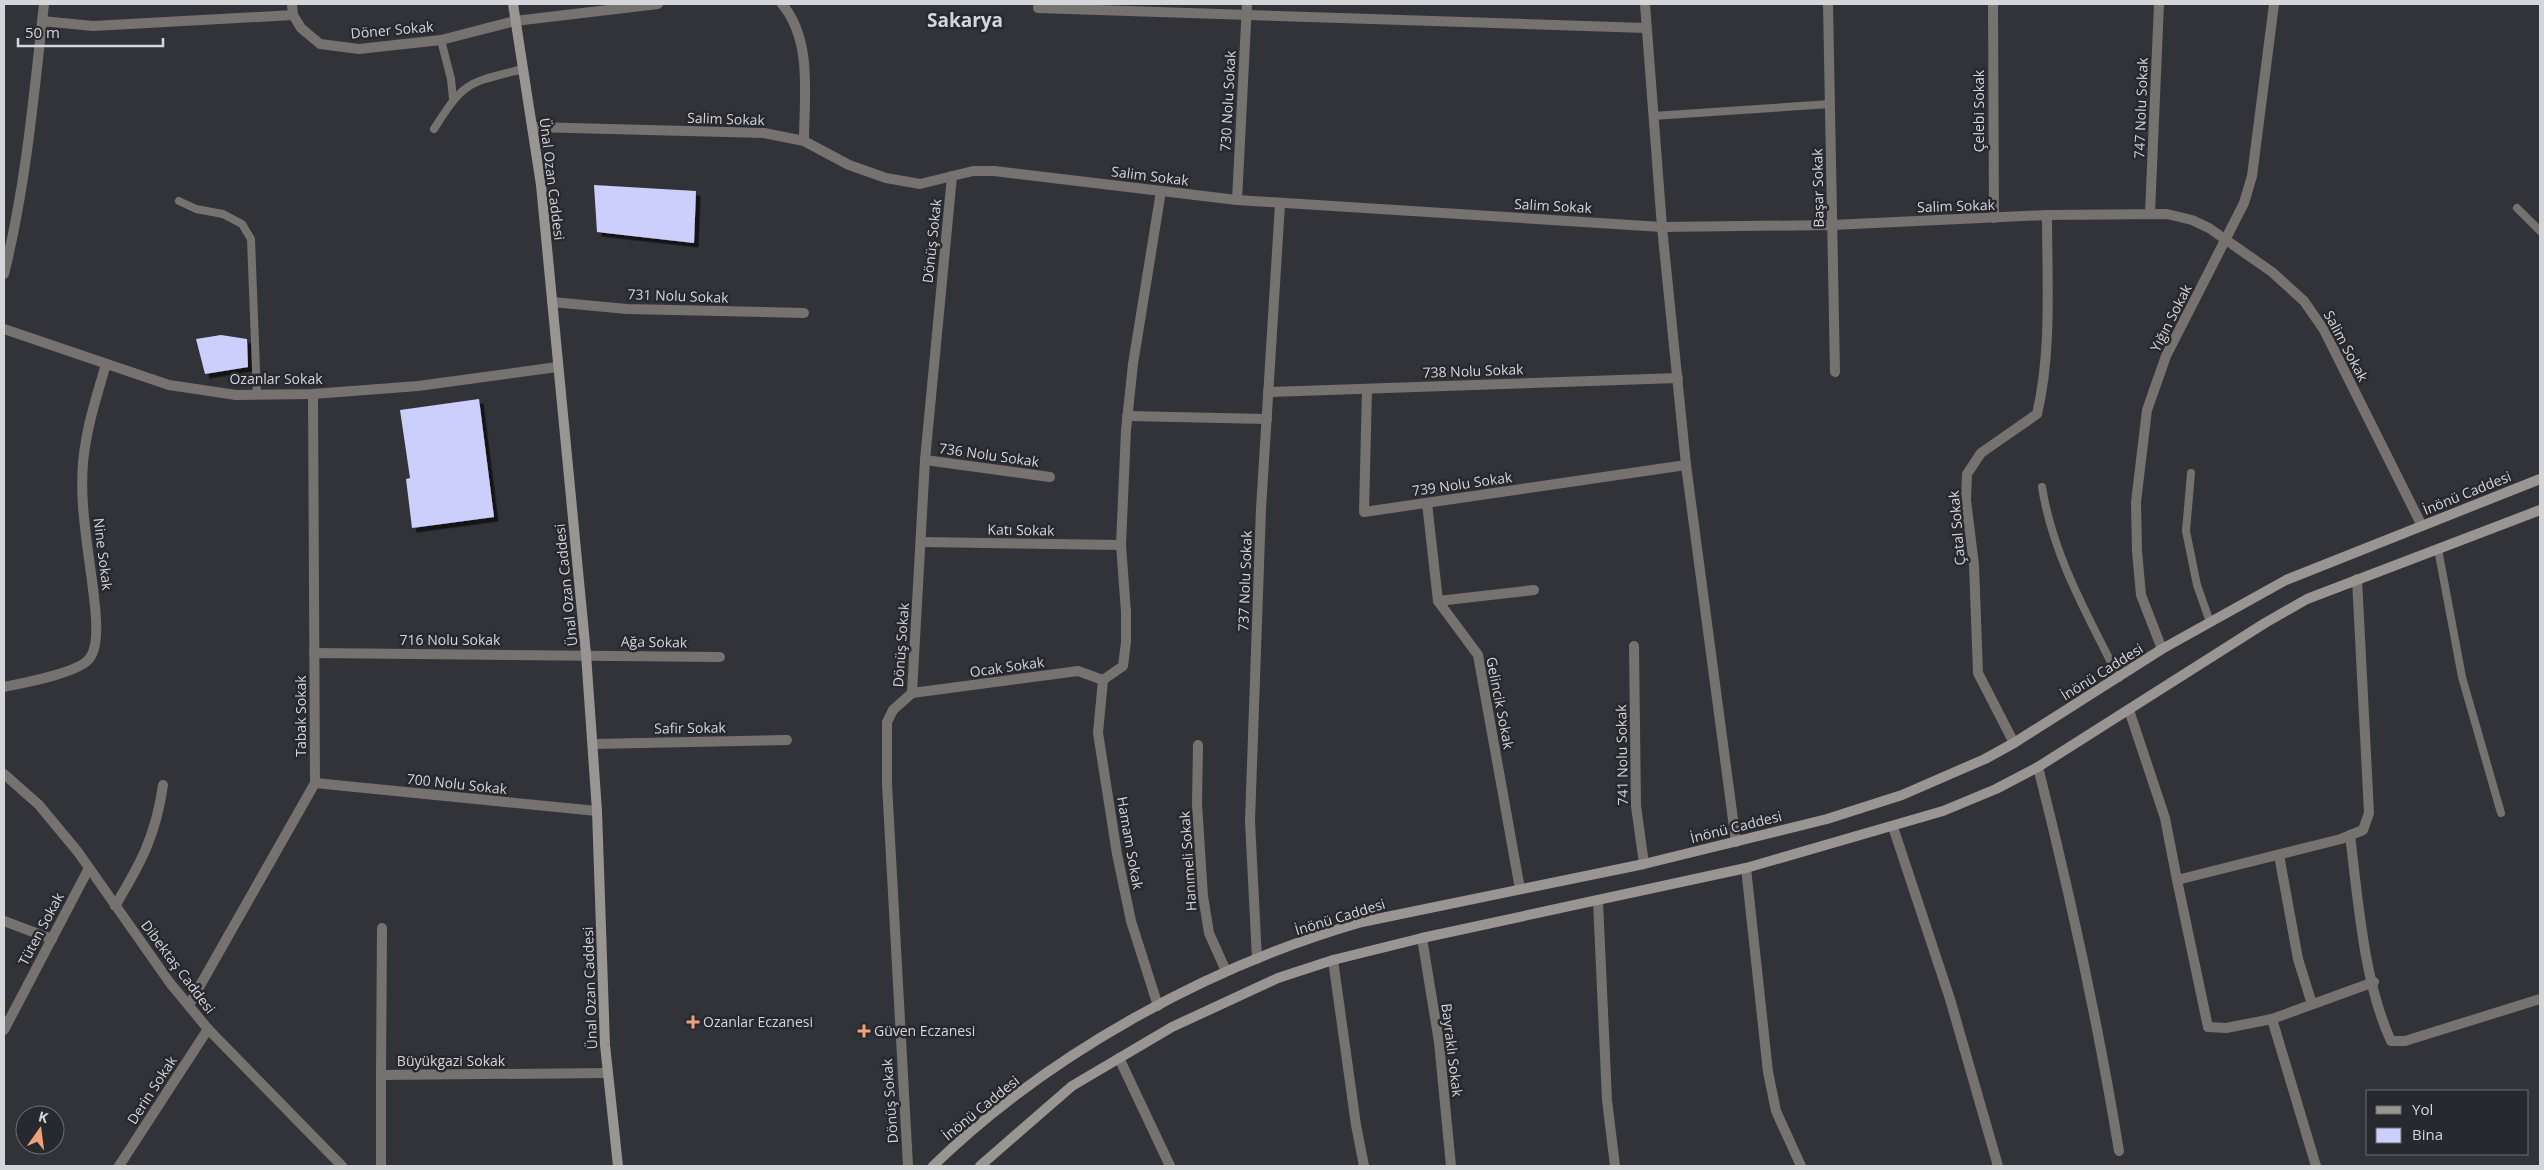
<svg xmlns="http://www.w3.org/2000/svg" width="2544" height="1170" font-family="'Open Sans',sans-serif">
<defs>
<filter id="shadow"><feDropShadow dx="4.5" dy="4.5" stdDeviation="0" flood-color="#0009"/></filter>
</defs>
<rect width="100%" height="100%" fill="#323338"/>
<g fill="#cccffb" filter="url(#shadow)">
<path d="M594 185 696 191 694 243 597 232Z"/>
<path d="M221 335 247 339 248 367 205 374 196 339Z"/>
<path d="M479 399 494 517 412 528 406 479 410 478 400 410Z"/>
</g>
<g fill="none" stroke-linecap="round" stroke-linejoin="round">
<g stroke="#757270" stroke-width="8">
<path d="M441 40 451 79 453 99"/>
<path d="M1653 116 1830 104"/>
<path d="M434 129C465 80 468 83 523 69"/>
<path d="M179 201 196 209 223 214 242 224 251 239 257 395"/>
<path d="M2517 208 2540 231"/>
<path d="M2191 473 2186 531 2197 585 2210 622"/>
<path d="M2042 487C2053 556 2088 616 2119 678"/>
<path d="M2438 549 2462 677 2501 813"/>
</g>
<g stroke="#757270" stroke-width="10">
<path d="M292 4 293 15 301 28 320 44 359 49 441 40 515 21 658 4"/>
<path d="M782 4C813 41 804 97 804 141"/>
<path d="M1828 4 1835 372"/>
<path d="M1993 4 1994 218"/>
<path d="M1038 8 1646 28"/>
<path d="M42 21 93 26 293 15"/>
<path d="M532 127 764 133 804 141 849 165 886 178 920 184 973 171H994L1237 200 1662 227 1832 225 2047 215 2167 214 2192 220 2209 228 2272 272 2304 301 2324 330 2422 526"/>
<path d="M1237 200 1247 4"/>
<path d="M2150 213 2159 4"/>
<path d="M4 274C26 186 34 94 44 4"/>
<path d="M552 302 627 309 804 313"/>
<path d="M4 329 169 385 236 395 313 394 418 386 557 367"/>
<path d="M1367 389 1364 512 1686 465"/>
<path d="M1268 392 1678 378"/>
<path d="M1127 416 1267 419"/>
<path d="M925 460 1050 477"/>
<path d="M1427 503 1438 601 1478 655 1520 889"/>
<path d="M921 542 1121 545"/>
<path d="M1438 601 1534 590"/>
<path d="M1634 646 1636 806 1644 864"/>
<path d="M2162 649 2141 595 2137 551 2136 502 2147 410 2166 356 2244 203 2252 176 2274 4"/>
<path d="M314 653 720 657"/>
<path d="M1103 680 1123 666 1126 642V612L1121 545 1126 430 1133 364 1161 191"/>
<path d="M1103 680 1098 733 1117 854 1131 921 1158 1006"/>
<path d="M4 687C23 683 78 673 89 659 102 644 94 599 92 581 86 535 77 487 86 441 90 415 99 389 106 364"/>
<path d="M912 693 1078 671 1103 680"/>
<path d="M2129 710 2165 818 2177 880"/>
<path d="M2014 743 1978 673 1974 565 1966 500 1967 474 1981 453 2037 414C2052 352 2047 279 2047 215"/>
<path d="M593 744 787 740"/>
<path d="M1198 745 1197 804 1203 896 1209 933 1226 971"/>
<path d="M2038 767C2070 894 2098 1023 2119 1151"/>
<path d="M4 774 39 805 78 852 170 983 208 1029 342 1166"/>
<path d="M315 783 597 811"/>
<path d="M1893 827 1950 999 1998 1166"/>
<path d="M2350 835C2358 900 2364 983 2391 1041H2405L2540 999"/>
<path d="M2279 855 2298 959 2312 1004"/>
<path d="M1746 868 1768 1072 1776 1111 1801 1166"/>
<path d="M1598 901 1607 1100 1615 1166"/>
<path d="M115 906C141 863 156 835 163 785"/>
<path d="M4 921 52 939"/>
<path d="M382 928 381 1075 608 1073"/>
<path d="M1422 938 1439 1042 1451 1166"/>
<path d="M1257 959 1250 821 1261 509 1280 204"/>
<path d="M1333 960 1356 1125 1364 1166"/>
<path d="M189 1005 315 783 313 394"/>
<path d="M2272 1019 2374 982"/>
<path d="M4 1030 89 868"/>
<path d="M1119 1058 1170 1166"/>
<path d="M119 1166 208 1029"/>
<path d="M381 1166V1075"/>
<path d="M908 1166 887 784V722L893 710 912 693 925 460 952 176"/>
<path d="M2316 1166 2272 1019 2226 1028 2208 1027 2177 880 2341 839 2363 830 2369 813 2357 579"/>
</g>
<path stroke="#757270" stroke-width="10" d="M1645 4 1662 227 1686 465 1736 842"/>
<g stroke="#999592" stroke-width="10">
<path d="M513 4 541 185 586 654 597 811 605 1045 618 1166"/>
<path d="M933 1166C1047 1055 1208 966 1362 922L1644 864 1827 819 1902 795 1985 759 2014 743 2162 649 2286 580 2540 479"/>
<path d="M980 1166 1072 1086 1172 1027 1278 978 1333 960 1422 938 1746 868 1943 811 1996 789 2038 767 2265 623 2307 599 2540 510"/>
</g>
</g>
<g fill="#f0a27b" stroke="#28292e" stroke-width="2">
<path d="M690.5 1014.5h5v5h5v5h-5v5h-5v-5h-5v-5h5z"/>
<path d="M861.5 1023.5h5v5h5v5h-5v5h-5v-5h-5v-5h5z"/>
</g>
<g text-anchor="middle" stroke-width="5" stroke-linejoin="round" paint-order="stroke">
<g font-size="14" fill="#d5d6d9" stroke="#28292e">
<text transform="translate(392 30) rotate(-5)" y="5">Döner Sokak</text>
<text transform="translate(1228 101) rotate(-87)" y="5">730 Nolu Sokak</text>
<text transform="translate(2141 108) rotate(-88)" y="5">747 Nolu Sokak</text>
<text transform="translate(1979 111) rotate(-90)" y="5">Çelebi Sokak</text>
<text transform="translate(726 119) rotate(2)" y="5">Salim Sokak</text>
<text transform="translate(1150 176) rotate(7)" y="5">Salim Sokak</text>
<text transform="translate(552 179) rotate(83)" y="5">Ünal Ozan Caddesi</text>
<text transform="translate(1818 188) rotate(-91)" y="5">Başar Sokak</text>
<text transform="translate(1553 206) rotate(3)" y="5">Salim Sokak</text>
<text transform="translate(1956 206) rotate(-2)" y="5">Salim Sokak</text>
<text transform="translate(932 241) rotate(-84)" y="5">Dönüş Sokak</text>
<text transform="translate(678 296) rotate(2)" y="5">731 Nolu Sokak</text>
<text transform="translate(2171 318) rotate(-63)" y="5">Yığın Sokak</text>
<text transform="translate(2346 346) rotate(62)" y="5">Salim Sokak</text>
<text transform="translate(1473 371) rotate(-2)" y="5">738 Nolu Sokak</text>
<text x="276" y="384">Ozanlar Sokak</text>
<text transform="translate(989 455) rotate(8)" y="5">736 Nolu Sokak</text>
<text transform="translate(1462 484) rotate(-8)" y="5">739 Nolu Sokak</text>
<text transform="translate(2467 493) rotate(-22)" y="5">İnönü Caddesi</text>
<text transform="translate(1957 528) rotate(-95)" y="5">Çatal Sokak</text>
<text transform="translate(1021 530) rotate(1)" y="5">Katı Sokak</text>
<text transform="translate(103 554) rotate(83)" y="5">Nine Sokak</text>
<text transform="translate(1245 581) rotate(-88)" y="5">737 Nolu Sokak</text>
<text transform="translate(566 585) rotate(-96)" y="5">Ünal Ozan Caddesi</text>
<text x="450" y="645">716 Nolu Sokak</text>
<text transform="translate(654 642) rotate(1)" y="5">Ağa Sokak</text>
<text transform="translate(901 645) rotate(-86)" y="5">Dönüş Sokak</text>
<text transform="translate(1007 667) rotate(-8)" y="5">Ocak Sokak</text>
<text transform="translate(2102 672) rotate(-32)" y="5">İnönü Caddesi</text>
<text transform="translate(1500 703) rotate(79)" y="5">Gelincik Sokak</text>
<text transform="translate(301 716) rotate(-90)" y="5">Tabak Sokak</text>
<text transform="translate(690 728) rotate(-1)" y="5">Safir Sokak</text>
<text transform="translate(1622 755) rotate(-91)" y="5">741 Nolu Sokak</text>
<text transform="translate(457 784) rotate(6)" y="5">700 Nolu Sokak</text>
<text transform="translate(1736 827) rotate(-14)" y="5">İnönü Caddesi</text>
<text transform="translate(1130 843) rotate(80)" y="5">Hamam Sokak</text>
<text transform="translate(1188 861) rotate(-94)" y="5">Hanımeli Sokak</text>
<text transform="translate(1340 917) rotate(-17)" y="5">İnönü Caddesi</text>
<text transform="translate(41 929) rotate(-62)" y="5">Tüten Sokak</text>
<text transform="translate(178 967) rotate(53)" y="5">Dibektaş Caddesi</text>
<text transform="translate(590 988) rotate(-92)" y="5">Ünal Ozan Caddesi</text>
<text transform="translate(1452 1050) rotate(83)" y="5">Bayraklı Sokak</text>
<text x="451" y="1066">Büyükgazi Sokak</text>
<text transform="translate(152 1090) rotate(-57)" y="5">Derin Sokak</text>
<text transform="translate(890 1101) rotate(-94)" y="5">Dönüş Sokak</text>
<text transform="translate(981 1108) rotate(-39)" y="5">İnönü Caddesi</text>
</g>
<g font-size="14" fill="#d5d6d9" stroke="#28292e" text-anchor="start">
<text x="703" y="1027">Ozanlar Eczanesi</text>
<text x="874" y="1036">Güven Eczanesi</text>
</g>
<g font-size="19" font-weight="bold" fill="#d5d6d9" stroke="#28292e">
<text x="965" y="27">Sakarya</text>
</g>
</g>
<rect width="2544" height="1170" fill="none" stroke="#d5d6d9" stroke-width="10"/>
<rect x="2366" y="1090" width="162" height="65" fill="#28292e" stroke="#6d6e72"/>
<rect x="2376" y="1106" width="25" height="8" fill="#999592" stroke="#6d6e72"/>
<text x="2412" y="1115" font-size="15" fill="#d5d6d9">Yol</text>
<rect x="2376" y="1128" width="25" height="15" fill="#cccffb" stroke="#6d6e72"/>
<text x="2412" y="1140" font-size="15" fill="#d5d6d9">Bina</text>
<g transform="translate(40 1130) rotate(14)"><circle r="24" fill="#28292e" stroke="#6d6e72"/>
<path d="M0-4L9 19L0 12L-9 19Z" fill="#f0a27b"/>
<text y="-8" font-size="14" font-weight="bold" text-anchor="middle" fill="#d5d6d9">K</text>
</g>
<path d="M18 38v8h145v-8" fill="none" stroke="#d5d6d9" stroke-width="2.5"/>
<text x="25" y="38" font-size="15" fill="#d5d6d9" stroke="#28292e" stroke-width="4" paint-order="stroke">50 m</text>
</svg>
